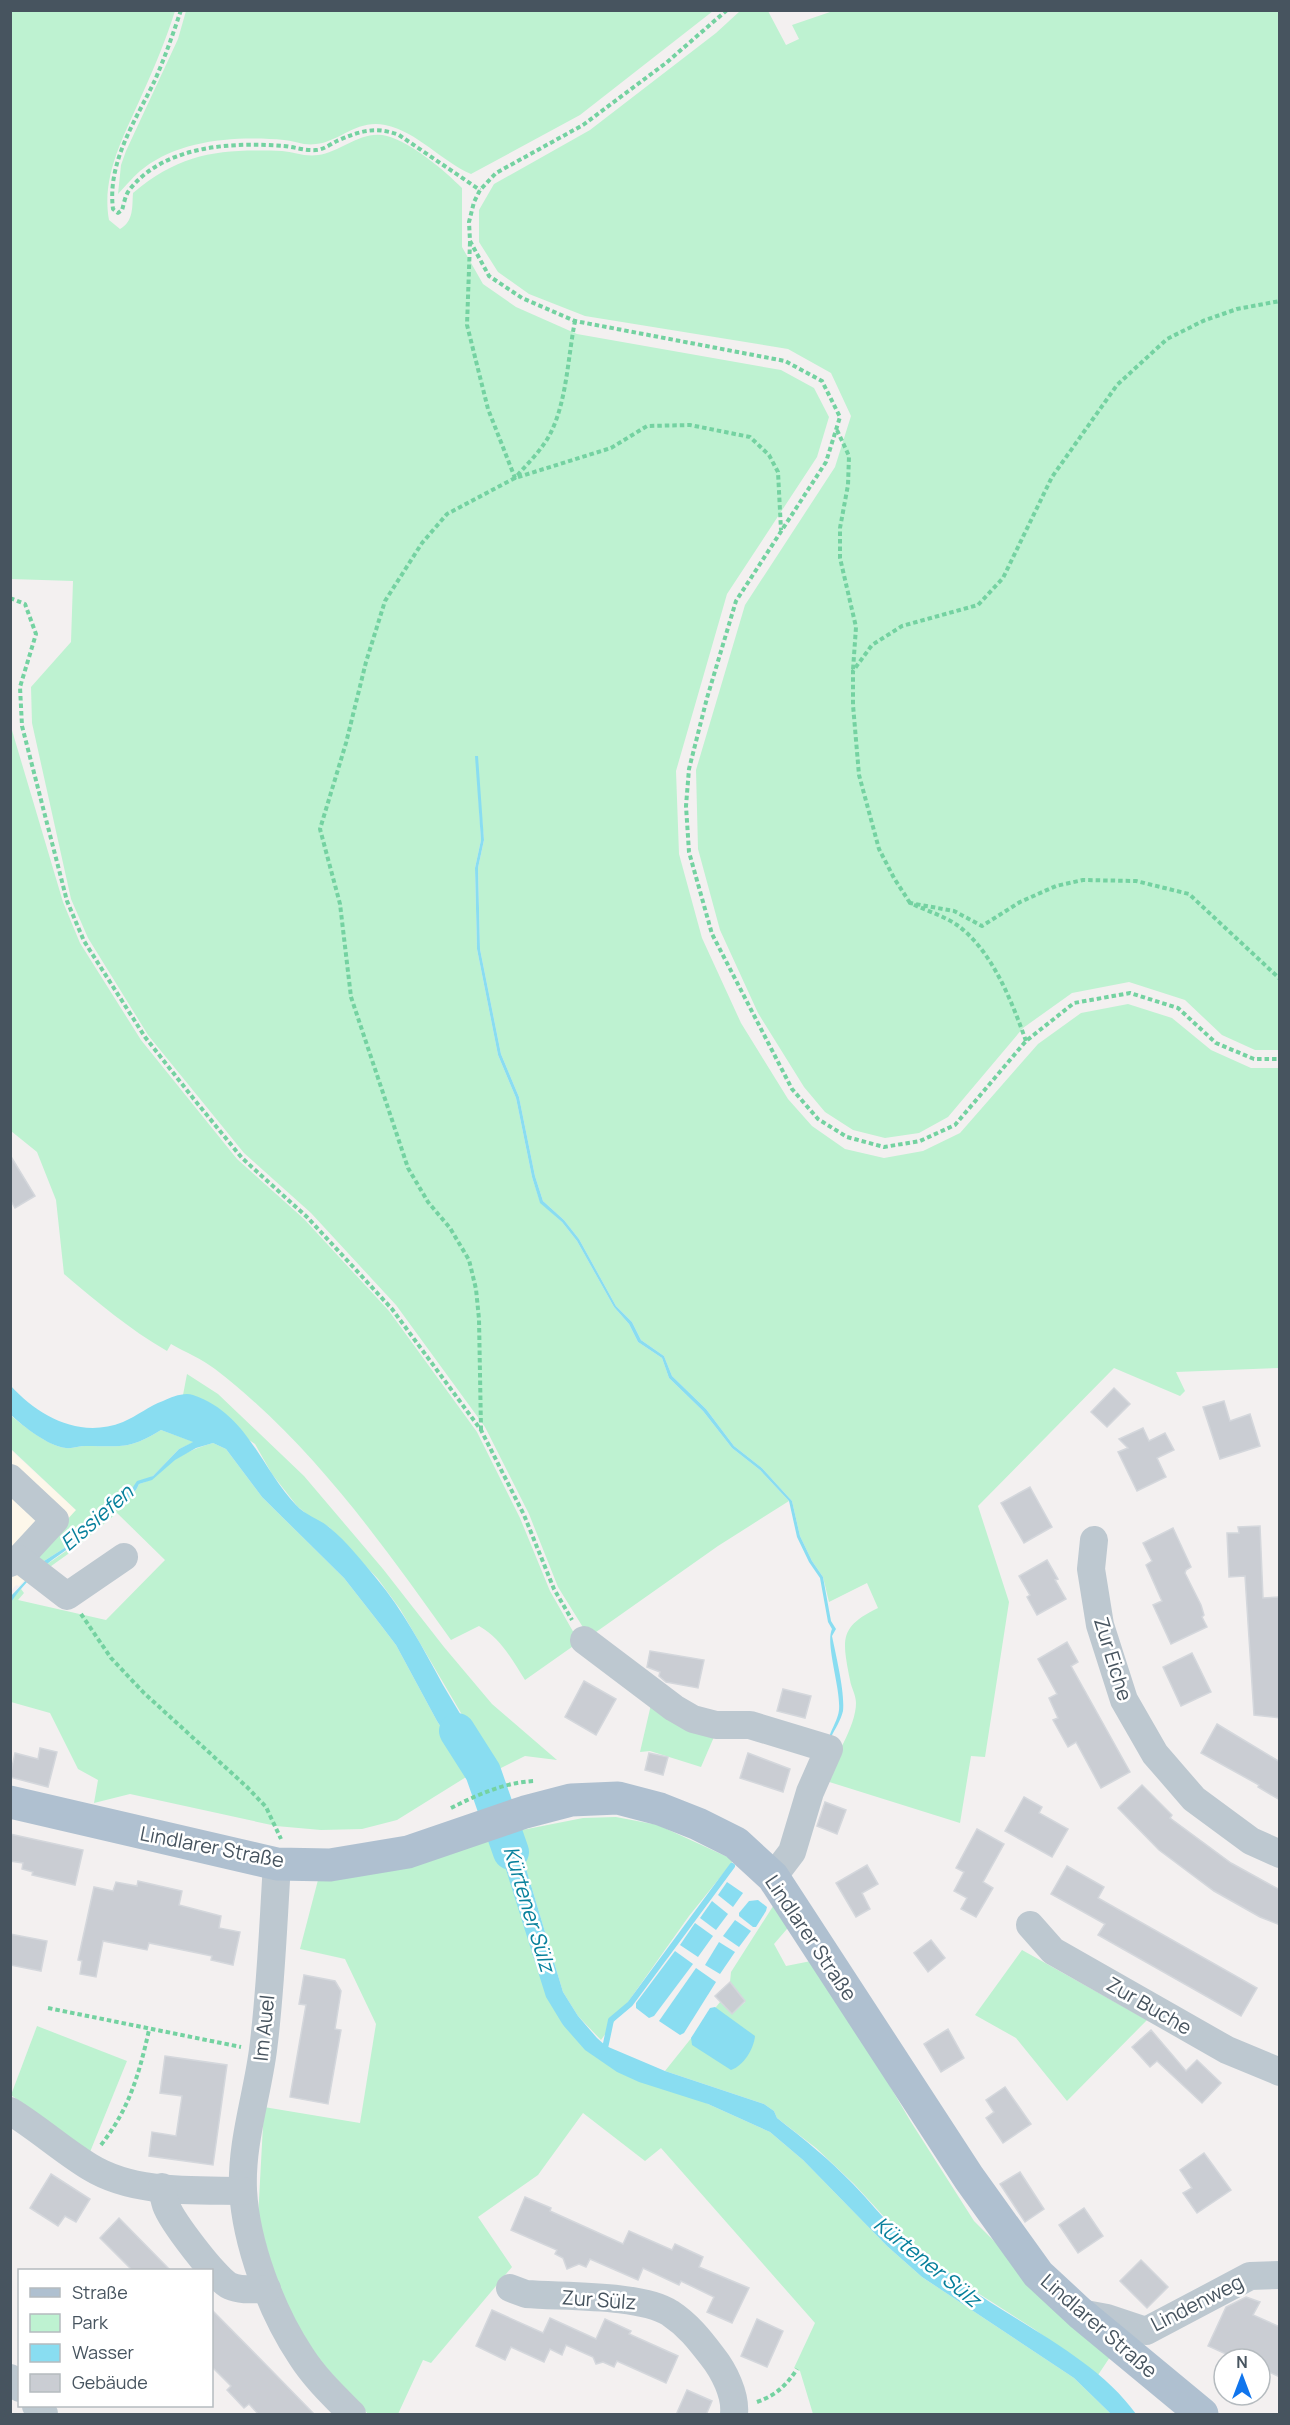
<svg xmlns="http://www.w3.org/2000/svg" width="1290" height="2425" font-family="Manrope,sans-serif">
<rect width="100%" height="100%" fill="#f3f0f0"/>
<path fill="#fdf7ea" d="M10 1449 77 1511 35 1555 31 1573 19 1586 16 1585 11 1591Z"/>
<g fill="#bef2d1">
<path d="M11 11H175C166 40 154 68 141 97 124 136 101 176 109 220L120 229C134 221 132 207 133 193 182 152 220 149 282 151 294 152 305 157 318 155 341 152 362 129 387 136 412 143 444 170 462 188V247L483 284 516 307 577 334 781 370 814 388 829 417 817 457 727 594 676 771 679 854 702 938 741 1023 788 1099 812 1126 845 1149 884 1158 923 1151 960 1133 1038 1044 1081 1013 1128 1004 1172 1018 1211 1050 1251 1068H1279V1368L1176 1372 1185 1391 1180 1396 1114 1368 978 1506 1009 1602 985 1757 971 1756 960 1823 823 1780C834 1760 856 1726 856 1703 856 1695 851 1687 850 1680 842 1639 839 1627 878 1608L867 1583 829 1602 823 1577 812 1561 800 1536 792 1501 762 1468 734 1446 706 1409 672 1376 664 1356 641 1340 632 1322 616 1306 579 1239 564 1220 543 1201 535 1176 519 1097 501 1054 480 949 478 868 484 840 476 756 481 840 475 868 477 949 498 1055 516 1098 532 1177 540 1202 562 1222 577 1241 614 1307 629 1324 638 1342 662 1358 669 1378 703 1411 732 1448 760 1470 789 1501 718 1546 589 1637 558 1587 529 1514 485 1427 396 1305 311 1213 244 1153 148 1035 88 938 71 899 32 723 31 687 71 642 73 581 11 579Z"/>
<path d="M186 11V10L713 11 580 115 471 174C441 161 418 132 385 125 357 119 339 142 316 144 305 146 295 141 284 140 238 136 182 139 144 168 134 175 126 186 118 194L121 165 126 151 178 39Z"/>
<path d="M740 11H768L786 45 799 39 792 25 833 11H1279V1050H1255L1222 1035 1185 1000 1129 982 1072 993 1023 1028 948 1117 919 1133 885 1138 853 1130 825 1112 804 1087 758 1013 720 930 698 849 696 770 745 605 835 467 851 416 831 373 788 349 585 316 529 294 498 272 479 242V210L494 184 590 130 716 33Z"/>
<path d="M10 683 11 727 63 902 80 943 141 1040 237 1159 304 1219 389 1311 477 1432 520 1518 550 1591 579 1642 525 1680C512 1660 501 1638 479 1626L451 1640C382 1543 310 1442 215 1369 202 1359 185 1352 171 1344L167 1351C129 1329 97 1302 64 1274L56 1200 37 1152 11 1131Z"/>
<path d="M187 1374 218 1394 304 1476 383 1569 444 1647 492 1704 557 1760 525 1756 495 1771 400 1609 378 1579 329 1527 310 1517 297 1506 272 1474 255 1444 183 1395Z"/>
<path d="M10 1415C25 1427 48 1446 66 1448 72 1449 79 1446 85 1446 121 1446 129 1450 161 1430L194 1442 179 1449 153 1476 133 1487 114 1503 103 1508 93 1523 63 1549 44 1561 35 1555 76 1510 11 1449Z"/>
<path d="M213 1443 226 1449 262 1497 344 1578 380 1624 396 1645 437 1721 471 1774 397 1820 362 1829 321 1830 276 1826 130 1794 94 1803 98 1780 78 1769 50 1713 11 1702 10 1602 21 1589 24 1593 18 1600 106 1620 165 1560 117 1513 68 1554 47 1569V1564C66 1552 96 1530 106 1510 120 1506 134 1497 139 1484 157 1479 160 1471 174 1460 186 1452 199 1447 213 1443Z"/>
<path d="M653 1696 717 1730 701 1767 650 1751 640 1752Z"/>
<path d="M616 1817 658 1825 734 1860 689 1916 601 2040 578 2016 563 1992 519 1845 517 1831 583 1818Z"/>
<path d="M496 1838 517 1903 563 2025 708 2104 770 2132 803 2160 887 2246 922 2277 1074 2378 1111 2414H813L800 2371 794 2368 815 2323 661 2148 645 2161 583 2113 538 2175 478 2217 512 2267 431 2363 423 2360 398 2414H368L313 2353 284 2306 258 2218 264 2107 360 2123 376 2024 345 1959 300 1949 318 1880Z"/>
<path d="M777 1900 793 1922 774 1944 786 1966 816 1960 911 2122 974 2221 1110 2357 1098 2375 1034 2329 956 2279 899 2233 854 2184 816 2148 777 2118 774 2111 764 2104 665 2071 720 2002 732 2014 745 2002 730 1982 731 1972Z"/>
<path d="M1022 1950 1147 2020 1067 2101 1016 2038 975 2015Z"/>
<path d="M37 2026 127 2061 90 2152 11 2095Z"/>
</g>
<g fill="#89ddf1">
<path d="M475 756H478L484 840 478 868 480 949 501 1054 519 1097 535 1176 543 1201 564 1220 579 1239 616 1306 632 1322 641 1340 664 1356 672 1376 706 1409 734 1446 762 1468 792 1501 800 1536 812 1561 823 1577 831 1621 836 1629 832 1636C836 1656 845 1692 843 1711 841 1720 835 1729 831 1737H829C832 1728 838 1719 839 1710 841 1689 825 1644 832 1629L828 1622 820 1578 809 1562 797 1537 789 1501 760 1470 732 1448 703 1411 669 1378 662 1358 638 1342 629 1324 614 1307 577 1241 562 1222 540 1203 532 1177 516 1098 498 1055 477 949 475 868 481 840Z"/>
<path d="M10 1385C39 1417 80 1439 123 1422 137 1416 149 1406 163 1401 172 1397 184 1392 193 1395 247 1413 261 1468 296 1505 306 1516 320 1519 330 1528 347 1542 362 1561 376 1578 403 1610 423 1648 443 1685 460 1714 477 1742 495 1771L471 1774 437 1721 396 1645 380 1624 344 1578 262 1497 226 1449 213 1443 196 1448 175 1460 152 1480 139 1484C134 1497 120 1506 106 1510 95 1534 67 1548 47 1564 33 1574 21 1588 11 1602V1596L44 1561 63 1549 93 1523 103 1508 114 1503 133 1487 137 1481 153 1476 179 1449 193 1442 161 1430C129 1450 121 1446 85 1446 79 1446 72 1449 66 1448 48 1446 24 1427 11 1415Z"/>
<path d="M517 1831 519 1845 563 1992 578 2016 597 2038 606 2046 665 2071 764 2104 774 2111 777 2118C804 2139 830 2160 853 2184 869 2200 883 2219 900 2234 917 2249 936 2263 954 2277 1011 2321 1094 2355 1136 2414H1111L1074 2378 922 2277 887 2246 803 2160 770 2132 708 2104 639 2082 617 2072 585 2050 563 2025 546 1997 496 1838Z"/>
<path d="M727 1882 743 1893 733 1907 718 1895Z"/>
<path d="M758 1900 767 1907 766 1911 756 1927H753L739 1916V1913L749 1901Z"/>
<path d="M712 1901 728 1914 716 1930 700 1918Z"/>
<path d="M735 1920 751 1931 739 1947 723 1936Z"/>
<path d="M695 1923 713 1936 698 1957 680 1945Z"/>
<path d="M719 1942 735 1952 720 1974 705 1965Z"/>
<path d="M675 1951 693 1964 654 2016 649 2018 636 2008V2003Z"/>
<path d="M696 1968 716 1982 684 2033 680 2035 659 2021Z"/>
<path d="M715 2007 755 2036C754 2049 743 2066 731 2070L692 2045 691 2038 710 2008Z"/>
</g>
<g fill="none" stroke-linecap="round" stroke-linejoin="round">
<path stroke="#89ddf1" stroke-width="6" d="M604 2053 611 2020 630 2004 732 1866"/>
<path stroke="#89ddf1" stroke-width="36" d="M457 1731 483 1772 511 1852"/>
</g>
<g fill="#cacdd3" stroke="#d4d7dc" stroke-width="1.5">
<path d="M10 1155 35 1196 15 1208 10 1199Z"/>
<path d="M1114 1388 1130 1404 1107 1427 1091 1412Z"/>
<path d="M1224 1401 1230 1421 1250 1414 1260 1446 1220 1459 1203 1407Z"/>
<path d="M1143 1428 1149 1441 1165 1433 1174 1450 1157 1458 1166 1477 1137 1491 1118 1452 1128 1448 1119 1439Z"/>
<path d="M1030 1487 1052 1527 1024 1543 1001 1503Z"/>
<path d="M1260 1526 1263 1598 1279 1597 1280 1718 1254 1715 1245 1576 1229 1577 1227 1533H1239L1238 1527Z"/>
<path d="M1173 1528 1191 1567 1186 1570 1185 1573 1201 1605 1204 1615 1202 1617 1207 1627 1171 1644 1153 1605 1162 1601 1146 1565 1152 1561 1143 1543Z"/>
<path d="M1047 1560 1058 1579 1055 1580 1066 1599 1037 1615 1027 1597 1030 1595 1019 1576Z"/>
<path d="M1067 1642 1078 1662 1071 1666 1130 1772 1101 1788 1076 1742 1068 1747 1053 1720 1058 1718 1049 1698 1057 1694 1038 1659Z"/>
<path d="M650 1651 704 1660 698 1688 666 1682 659 1676 660 1672 647 1667Z"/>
<path d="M1192 1653 1211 1692 1181 1706 1163 1667Z"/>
<path d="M584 1681 616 1699 596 1735 565 1717Z"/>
<path d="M783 1689 811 1696 805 1718 777 1711Z"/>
<path d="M1217 1724 1280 1762V1800L1258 1787 1259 1785 1201 1753Z"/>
<path d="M40 1748 57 1752 48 1787 10 1777 15 1753 38 1759Z"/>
<path d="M649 1753 668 1757 663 1775 645 1770Z"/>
<path d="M748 1753 790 1769 783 1792 740 1778Z"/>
<path d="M1142 1785 1172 1815 1170 1818 1231 1863 1280 1890V1925L1260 1917 1214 1891 1159 1850 1118 1808Z"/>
<path d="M1024 1797 1042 1807 1039 1813 1068 1829 1052 1857 1005 1831Z"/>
<path d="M825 1802 846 1810 837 1834 817 1826Z"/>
<path d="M977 1829 1004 1844 983 1882 993 1888 976 1917 961 1909 967 1898 954 1891 964 1872 956 1868Z"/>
<path d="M10 1834 83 1850 75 1885 32 1875 33 1872 22 1869 23 1863 10 1861Z"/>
<path d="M867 1865 878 1884 862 1893 870 1909 856 1917 836 1883Z"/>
<path d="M1067 1866 1104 1887 1098 1898 1257 1988 1241 2016 1098 1935 1105 1924 1051 1894Z"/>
<path d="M138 1881 182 1891 179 1905 221 1916 219 1928 240 1932 233 1965 211 1960 212 1956 149 1943 147 1950 103 1941 96 1977 80 1974 82 1961 78 1960 94 1887 113 1891 116 1882 137 1886Z"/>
<path d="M10 1934 47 1941 41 1971 10 1965Z"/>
<path d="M931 1940 945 1958 928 1972 914 1953Z"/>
<path d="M304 1975 335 1981 341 1991 335 2029 341 2030 328 2104 290 2097 306 2005 299 2004Z"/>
<path d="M730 1982 745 2001 732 2014 715 1996Z"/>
<path d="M948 2029 964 2058 941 2072 924 2044Z"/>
<path d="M1151 2030 1186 2071 1197 2060 1221 2083 1202 2103 1157 2061 1150 2067 1132 2047Z"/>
<path d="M165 2056 227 2065 213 2165 149 2156 152 2132 176 2136 182 2096 160 2093Z"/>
<path d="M1005 2087 1031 2124 1003 2143 986 2118 994 2112 986 2100Z"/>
<path d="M1204 2153 1231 2190 1197 2213 1183 2193 1192 2188 1180 2170Z"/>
<path d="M1020 2172 1044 2209 1025 2222 1000 2184Z"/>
<path d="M51 2174 90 2199 76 2222 65 2216 58 2226 30 2208Z"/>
<path d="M525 2197 551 2208 550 2211 623 2244 629 2231 672 2250 675 2244 703 2257 699 2267 749 2288 732 2323 707 2312 714 2297 681 2281 679 2285 643 2268 638 2280 590 2259 586 2267 579 2264 567 2269 563 2258 555 2254 557 2250 511 2230Z"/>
<path d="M1084 2208 1103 2236 1078 2253 1059 2225Z"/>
<path d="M119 2218 171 2271H133L100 2238Z"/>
<path d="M1141 2260 1168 2287 1147 2308 1120 2281Z"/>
<path d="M1246 2297 1260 2302 1253 2315 1280 2327V2377L1260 2368V2359H1237L1208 2346 1226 2307Z"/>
<path d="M212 2310 276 2375 315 2415H259L249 2404 244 2408 227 2390 231 2386 212 2367Z"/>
<path d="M492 2310 543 2333 550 2318 596 2339 605 2319 631 2331 629 2334 678 2356 666 2383 617 2361 614 2367 603 2362 596 2364 593 2357 566 2345 562 2355 550 2349 544 2362 511 2347 505 2360 476 2346Z"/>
<path d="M757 2319 783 2331 767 2367 741 2356Z"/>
<path d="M687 2390 712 2401 706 2415H676Z"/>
</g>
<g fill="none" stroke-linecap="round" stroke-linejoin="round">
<g stroke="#74d2a1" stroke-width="4" stroke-dasharray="4.5 3" stroke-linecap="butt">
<path d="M181 10C173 34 165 57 155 80 136 120 107 162 113 209L118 213 122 210C124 204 125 195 130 189 165 145 233 142 284 146 295 147 305 151 316 150 323 150 331 144 337 141 359 131 376 126 399 135L480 190"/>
<path d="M727 10 666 63 583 125 496 173 480 190 474 202 469 222 470 241 489 276 522 298 575 321 785 361 822 381 840 417 826 462 736 601 707 698 689 769 686 806 689 852 712 934 792 1089 818 1119 847 1137 884 1147 920 1141 955 1125 1026 1041 1074 1003 1130 993 1178 1008 1216 1043 1254 1059H1280"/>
<path d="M470 242 467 325 488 409 515 478C528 463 544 448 552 430 567 398 568 356 575 321"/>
<path d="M837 430 849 456 848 485 840 528V558L856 627 853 670"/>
<path d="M10 598 25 604 36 634 20 687 22 726 67 901 84 941 145 1037 193 1098 242 1158 307 1217 392 1309 481 1430 524 1515 554 1589 572 1620"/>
<path d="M910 903 894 878 879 849 859 775 853 705V671L872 645 902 626 978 605 1003 578 1052 477 1117 385 1167 339 1203 321 1237 309 1280 301"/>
<path d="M1026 1041C1012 1002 992 950 957 925 944 916 925 910 910 903L954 911 982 926 1020 902 1056 886 1083 880 1136 881 1189 894 1280 979"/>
<path d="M481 1430 479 1319 476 1289 469 1260 450 1228 428 1202 408 1168 351 997 340 904 320 829 346 743 366 662 385 601 422 543 447 514 515 478 611 448 647 426 690 425 750 437 769 455 778 472 781 530"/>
<path d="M81 1614 111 1658 144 1693 247 1787 266 1807 281 1839"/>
<path d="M451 1808C477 1795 505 1782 535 1781"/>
<path d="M48 2008 241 2047"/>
<path d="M101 2145C129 2109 139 2075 149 2030"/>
<path d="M757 2402C776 2395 786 2386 797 2369"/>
</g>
<g stroke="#bdc8d0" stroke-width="28">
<path d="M10 1478 55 1520 19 1559 10 1563"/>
<path d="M1094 1540 1091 1569 1100 1625 1124 1700 1155 1754 1194 1799 1251 1841 1280 1854"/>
<path d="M19 1559 67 1596 124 1557"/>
<path d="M584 1640 674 1708 693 1719 716 1725H750L829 1749 810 1792 792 1852 773 1877"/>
<path d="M277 1864C273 1926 271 1988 263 2050 257 2096 241 2143 243 2190 246 2244 271 2311 301 2356 315 2378 334 2396 352 2414"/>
<path d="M1030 1925 1053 1951 1227 2050 1280 2072"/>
<path d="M10 2111C38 2128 62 2150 90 2167 134 2194 193 2190 243 2191"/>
<path d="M162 2187C163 2193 164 2199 166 2205 171 2220 216 2280 230 2286 241 2291 256 2289 267 2289"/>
<path d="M510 2288 526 2294C564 2297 640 2294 670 2313 688 2325 699 2339 712 2356 724 2371 736 2395 734 2414"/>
<path d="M1080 2313 1107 2318 1146 2331 1250 2276 1280 2275"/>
<path d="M10 2378 20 2388"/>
<path d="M36 2406 44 2414"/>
</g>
<path stroke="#afc0d0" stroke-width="33" d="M10 1802 277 1864 330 1865 408 1852 525 1812 571 1800 618 1798 660 1809 698 1824 736 1843 773 1877 969 2178 1038 2274 1080 2313 1202 2414"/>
</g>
<g text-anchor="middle" stroke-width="5" stroke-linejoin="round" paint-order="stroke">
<g font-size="20" fill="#47545f" stroke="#fff">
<text transform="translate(1113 1659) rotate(73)" y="7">Zur Eiche</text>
<text transform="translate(212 1847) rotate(11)" y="7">Lindlarer Straße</text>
<text transform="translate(811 1938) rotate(56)" y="7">Lindlarer Straße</text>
<text transform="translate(1149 2006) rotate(30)" y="7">Zur Buche</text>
<text transform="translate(264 2028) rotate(-84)" y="7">Im Auel</text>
<text transform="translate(599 2300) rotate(4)" y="7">Zur Sülz</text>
<text transform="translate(1197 2303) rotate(-27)" y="7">Lindenweg</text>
<text transform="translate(1099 2326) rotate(41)" y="7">Lindlarer Straße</text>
</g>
<g font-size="21" font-style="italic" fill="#07809c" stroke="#fff">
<text transform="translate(97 1518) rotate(-41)" y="7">Elssiefen</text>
<text transform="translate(529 1909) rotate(73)" y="7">Kürtener Sülz</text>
<text transform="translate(927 2262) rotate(39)" y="7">Kürtener Sülz</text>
</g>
</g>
<rect width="1290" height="2425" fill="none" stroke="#47545f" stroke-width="24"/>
<rect x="18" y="2269" width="195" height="138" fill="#ffffff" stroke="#b5bbbf" stroke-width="1.5"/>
<rect x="30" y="2288" width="30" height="9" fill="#afc0d0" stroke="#b5bbbf" stroke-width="1.5"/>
<text x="72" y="2299" font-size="18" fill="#47545f">Straße</text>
<rect x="30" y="2314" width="30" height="18" fill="#bef2d1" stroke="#b5bbbf" stroke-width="1.5"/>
<text x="72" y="2329" font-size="18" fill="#47545f">Park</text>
<rect x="30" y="2344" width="30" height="18" fill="#89ddf1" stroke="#b5bbbf" stroke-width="1.5"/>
<text x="72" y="2359" font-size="18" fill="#47545f">Wasser</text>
<rect x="30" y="2374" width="30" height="18" fill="#cacdd3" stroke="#b5bbbf" stroke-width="1.5"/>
<text x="72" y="2389" font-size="18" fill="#47545f">Gebäude</text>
<g transform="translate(1242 2377)"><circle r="28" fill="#ffffff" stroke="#b5bbbf" stroke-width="1.5"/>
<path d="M0-4.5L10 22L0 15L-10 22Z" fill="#1075ed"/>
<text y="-9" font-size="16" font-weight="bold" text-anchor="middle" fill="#47545f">N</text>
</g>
</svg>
